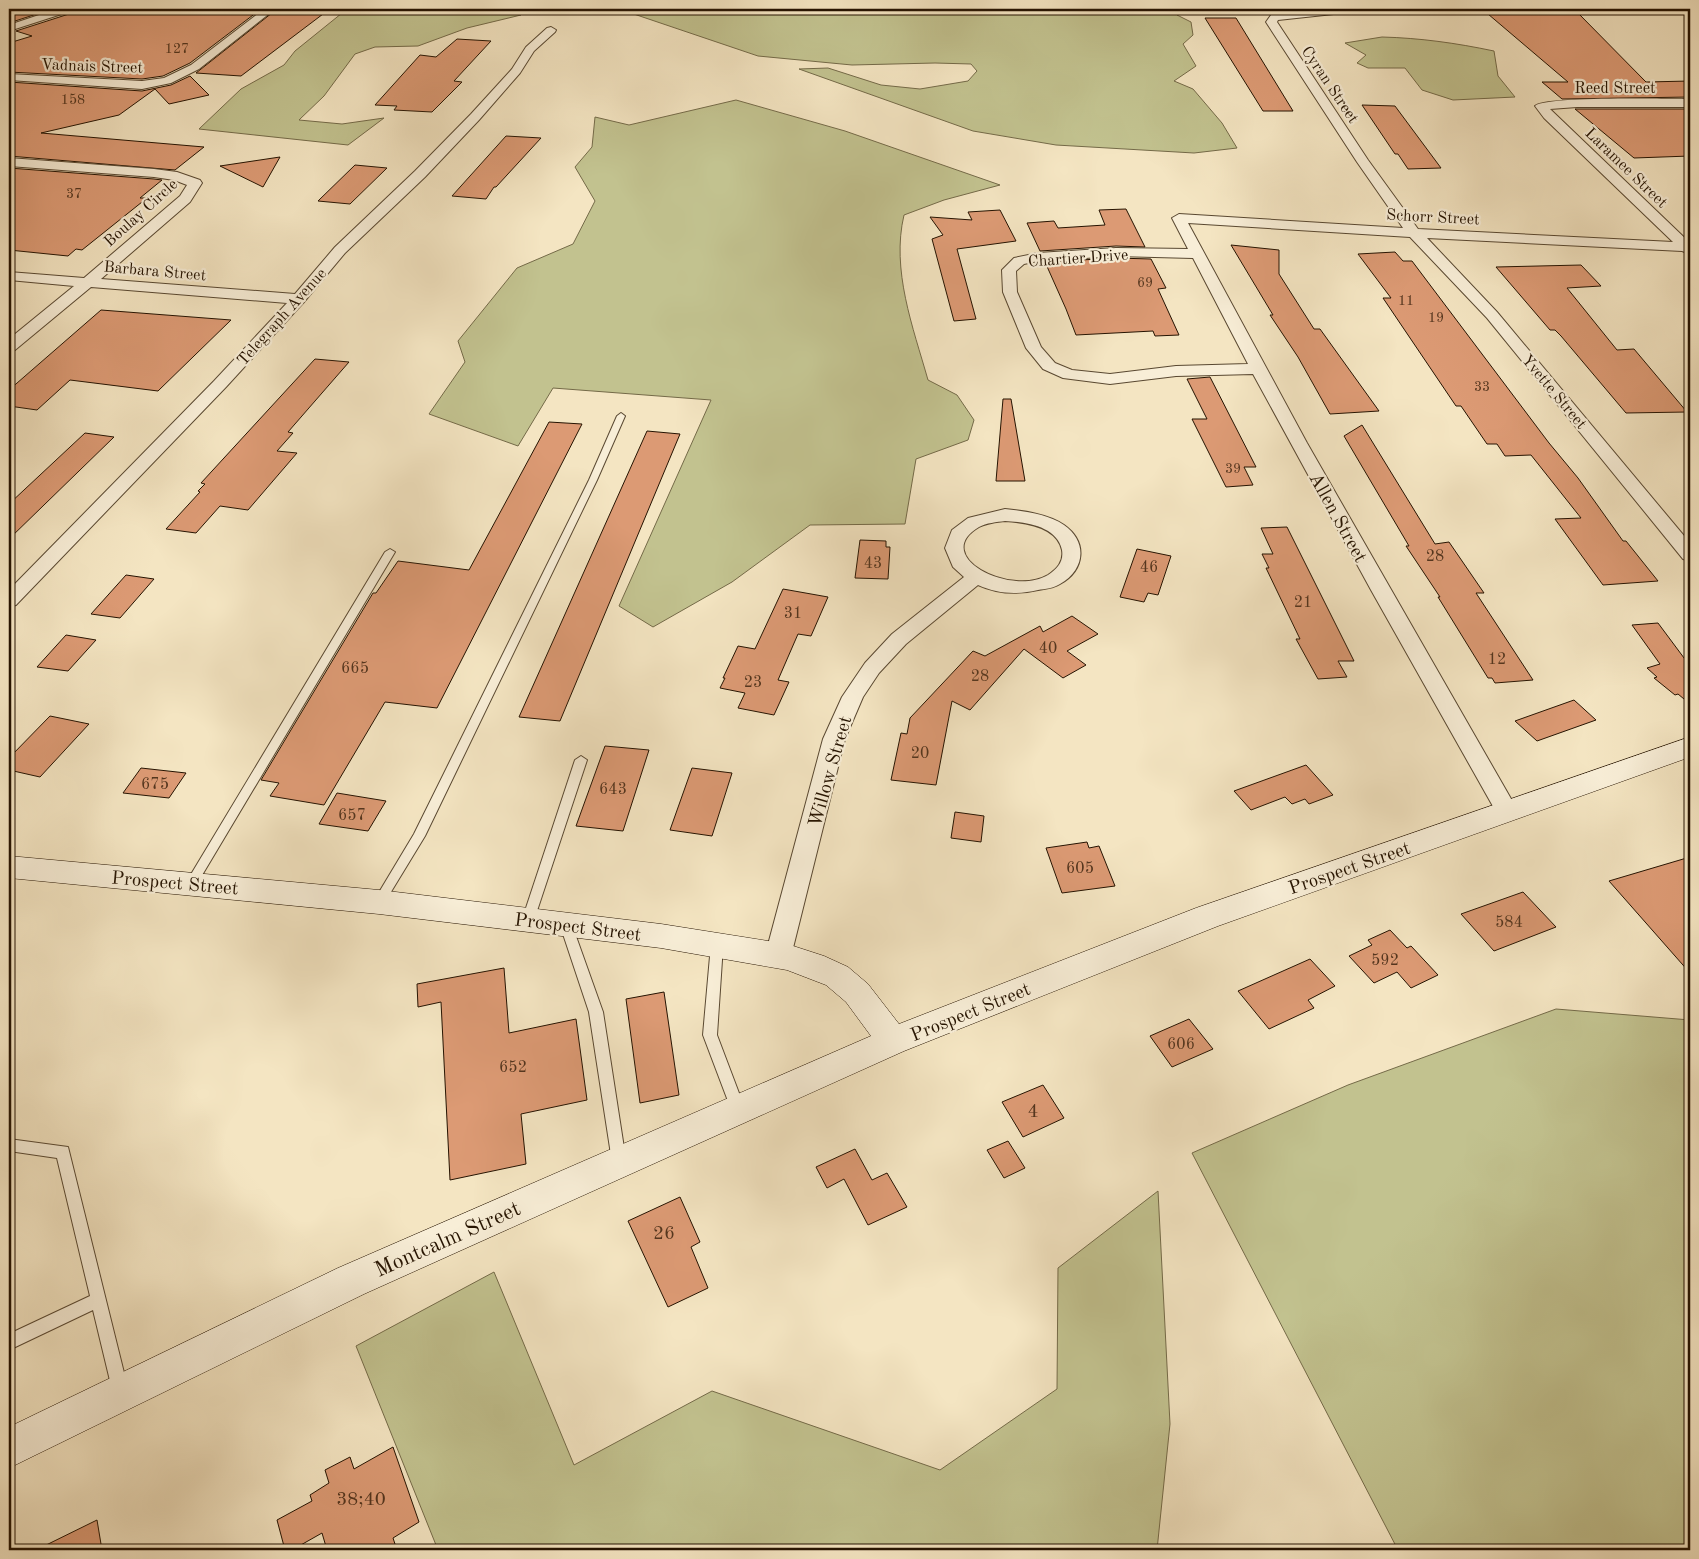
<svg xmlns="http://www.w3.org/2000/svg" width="1699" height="1559" font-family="'Old Standard TT',serif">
<rect width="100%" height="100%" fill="#f4e5c2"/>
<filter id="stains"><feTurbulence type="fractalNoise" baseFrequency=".004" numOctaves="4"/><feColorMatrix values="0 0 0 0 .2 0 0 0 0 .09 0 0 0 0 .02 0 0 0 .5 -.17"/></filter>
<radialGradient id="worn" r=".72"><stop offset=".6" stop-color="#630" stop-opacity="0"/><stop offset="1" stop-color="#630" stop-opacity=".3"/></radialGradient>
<g fill="#c2c28f" stroke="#746a48">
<path d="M347 9H509L521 15 467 28 418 46 375 47 355 54 324 96 299 120 342 124 384 118 348 145 199 129 241 89 284 65 295 51Z"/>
<path d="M619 9H786L818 13 843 9H1189L1177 15 1191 22 1193 35 1183 44 1196 66 1174 81 1193 89 1222 123 1237 148 1194 153 1056 145 973 131 799 69 828 68 881 85 920 89 968 81 977 71 971 64 935 63 852 65 758 56Z"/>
<path d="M1382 37C1420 38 1456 43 1494 51L1498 76 1515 97 1453 100 1422 90 1405 68H1368L1357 63 1366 55 1345 43Z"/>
<path d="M736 100 845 131 1000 185 944 200 904 215C891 270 913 327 928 380L957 395 974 420 968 440 916 459 905 524 810 525 732 582 653 627 619 606 711 400 553 388 518 446 429 414 465 362 458 341 517 268 573 244 595 201 575 167 592 147 595 117 629 125Z"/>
<path d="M1556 1009 1690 1020V1550H1398L1192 1153 1348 1085Z"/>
<path d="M1158 1191 1170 1424 1157 1550H438L356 1346 494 1272 574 1465 712 1391 940 1470 1057 1389 1058 1268Z"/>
</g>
<g fill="#dc9a74" stroke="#251301">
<path d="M9 9H52L9 23Z"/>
<path d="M74 9H261L190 63 163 76 142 79 9 72V43L32 36 16 31 72 13Z"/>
<path d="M277 9 327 11 241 76 196 73Z"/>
<path d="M1578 13 1646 82 1690 81V97L1562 99 1542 82H1568L1488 14Z"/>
<path d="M1205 18H1236L1293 111H1263Z"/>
<path d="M457 39 491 41 454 81 462 82 432 112 394 110 397 106 375 105 420 55 436 57Z"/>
<path d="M190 76 209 95 169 104 155 89 119 115 41 133 204 147 175 170 9 156V82L142 91 171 85Z"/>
<path d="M1362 105 1395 106 1441 168 1408 169 1398 154H1395Z"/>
<path d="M1575 109H1690V156L1634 158Z"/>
<path d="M506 136 541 138 496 187H494L486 199 452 196Z"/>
<path d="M280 157 263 187 220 166Z"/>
<path d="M355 165 387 168 350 204 318 201Z"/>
<path d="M9 168 154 179 162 180 140 198H147L82 250 76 249 68 256 9 250Z"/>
<path d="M1126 209 1145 247 1116 246 1040 251 1027 223 1054 221 1058 228 1105 225 1099 210Z"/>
<path d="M1000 210 1016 241 957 249 976 319 954 321 932 239 943 235 930 217 972 220 968 212Z"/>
<path d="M1231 245 1279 250V274L1314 329H1320L1379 411 1330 414 1298 357 1270 315H1273Z"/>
<path d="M1395 252 1403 261H1412L1549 443 1578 478 1623 541H1626L1658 581 1603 585 1555 519 1581 518 1531 455 1505 456 1497 444H1487L1461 406H1456L1383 298H1391L1358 254Z"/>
<path d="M1116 258 1151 259 1166 288 1158 289 1179 335 1155 336 1153 331 1076 335 1066 309 1045 262Z"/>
<path d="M1581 265 1601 286 1567 288 1617 350 1634 349 1687 412 1626 413 1561 336 1555 330H1550L1496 267Z"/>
<path d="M101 310 231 320 158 391 70 380 37 410 9 406V390Z"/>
<path d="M315 359 349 362 288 432 293 433 277 451 297 453 248 510 220 506 196 533 166 529 200 492 198 491 205 484 201 483Z"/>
<path d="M1210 377 1256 467H1244L1253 485 1226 487 1192 419H1207L1187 379Z"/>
<path d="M1003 399H1011L1025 481H996Z"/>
<path d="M549 422 582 424 437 708 385 702 324 805 270 796 279 783 261 780 373 593H376L398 561 469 570Z"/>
<path d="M1362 425 1435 544 1449 542 1484 593H1476L1533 680 1495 683 1492 678H1488L1438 597H1440L1406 546H1409L1344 436Z"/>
<path d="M647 431 680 434 560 721 519 717Z"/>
<path d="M85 433 114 437 9 539V504Z"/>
<path d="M1287 527 1354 661H1338L1347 677 1318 679 1296 639H1300L1266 568H1269L1262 554H1273L1261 528Z"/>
<path d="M860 540 886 541V547H890L888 579 855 578Z"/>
<path d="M1137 549 1171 556 1158 595 1148 593 1144 602 1120 597Z"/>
<path d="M126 575 154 579 120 618 91 614Z"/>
<path d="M783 589 828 597 811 636 798 634 778 680 789 682 774 715 738 708 745 693 720 688 725 678H723L738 646 755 649Z"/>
<path d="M1072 616 1098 634 1067 651 1086 665 1063 678 1024 649 970 710 952 701 936 785 891 780 901 733 907 734 910 718 973 651 985 656 1040 626 1043 632Z"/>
<path d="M1658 623 1690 666V704L1678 694 1675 695 1654 678 1657 677 1647 668 1660 664 1632 625Z"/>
<path d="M66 635 96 640 68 671 37 667Z"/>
<path d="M1574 700 1596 720 1537 741 1515 721Z"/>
<path d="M50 716 89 724 40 777 9 770V758Z"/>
<path d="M605 746 649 750 623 831 576 826Z"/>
<path d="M1306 765 1333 795 1309 804 1305 799 1292 804 1285 797 1251 810 1234 791Z"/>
<path d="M141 768 186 773 169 798 123 793Z"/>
<path d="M692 768 732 773 712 836 670 830Z"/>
<path d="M337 793 386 801 368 831 319 824Z"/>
<path d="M955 812 984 816 981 842 951 838Z"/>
<path d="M1087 842 1089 848 1099 846 1115 886 1062 893 1046 848Z"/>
<path d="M1690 857V973L1609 881Z"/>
<path d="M1523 892 1556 927 1494 951 1461 914Z"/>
<path d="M1390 930 1407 948 1411 946 1438 975 1411 988 1397 972 1374 983 1349 956 1372 945 1368 940Z"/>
<path d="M1310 959 1335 986 1308 1000 1314 1008 1269 1029 1238 991Z"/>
<path d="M504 968 509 1033 576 1019 587 1100 521 1114 526 1164 450 1180 441 1002 418 1007 417 984Z"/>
<path d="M664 992 679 1095 640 1103 626 999Z"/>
<path d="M1189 1019 1213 1049 1172 1067 1150 1036Z"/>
<path d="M1043 1085 1064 1118 1023 1137 1002 1102Z"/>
<path d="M1008 1141 1025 1168 1004 1178 987 1150Z"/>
<path d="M855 1149 872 1180 887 1173 907 1207 868 1225 844 1179 827 1188 816 1167Z"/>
<path d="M680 1197 700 1242 691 1247 708 1288 668 1307 628 1221Z"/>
<path d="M393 1447 419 1522 393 1538 397 1550H327L322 1533 292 1550H285L277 1520 312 1501 310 1495 329 1483 325 1470 350 1457 354 1469Z"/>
<path d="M97 1520 102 1550H36Z"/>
</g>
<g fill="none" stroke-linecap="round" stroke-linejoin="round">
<defs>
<g id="service">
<path d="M621 413 625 416 597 480 425 836 383 905 379 907 375 905 373 902 375 899 414 834 589 480 617 416Z"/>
<path d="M390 549 395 552 195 887H187L185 884 187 881 385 552Z"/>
<path d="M581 756 587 760 534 920 532 923 528 925 524 923 522 920 575 760Z"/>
<path d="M566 920 570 921 572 925 603 1012 626 1161 624 1166 619 1168 614 1166 612 1161 589 1012 560 925 562 921Z"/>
<path d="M717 940 721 941 723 945 717 1035 745 1109 743 1113 738 1115 733 1113 731 1109 703 1035 711 945 713 941Z"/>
<path d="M9 1139 68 1147 128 1389 126 1395 120 1397 114 1395 112 1389 93 1310 9 1350V1334L90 1296 57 1158 9 1151Z"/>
</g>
<g id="minor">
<path d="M57 9H72L71 11 9 31V25Z"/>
<path d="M264 9H275L199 69 171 83 142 89 9 80V74L142 81 164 78 191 65Z"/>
<path d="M1324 9H1357L1352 12 1278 20 1277 22 1368 160 1418 229 1673 242 1544 118 1535 106C1545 96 1669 99 1690 99V107H1577L1550 109 1690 243V254L1682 251 1427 238 1497 312 1690 543V561L1683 559 1487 318 1410 237 1188 223 1307 443 1518 811 1515 817 1507 820 1499 817 1371 590 1253 374 1176 376 1110 384 1063 378 1043 369 1026 348 1003 292 1002 270 1014 258 1038 253 1116 248 1188 249 1172 218 1179 214 1403 228 1357 162 1266 22 1271 15 1275 14ZM1116 256 1193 258 1248 364 1176 366 1110 374 1072 370 1055 363 1041 347 1017 292 1016 271 1024 264 1038 261Z"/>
<path d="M551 27 556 30 555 32 534 51 520 73 479 120 425 177 345 253 304 302 226 387 16 605 9 607V590L214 381 287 303 91 287 15 350 9 352V339L74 286 9 280V272L84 278 180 196 187 185 174 180 154 177 9 166V158L154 169 177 172 200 180 202 183 190 202 101 279 295 294 335 247 415 171 471 114 512 69 526 47 547 28Z"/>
<path d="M1005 509C1024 511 1048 514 1064 525 1088 542 1085 570 1060 584 1054 588 1045 589 1038 590 1017 595 998 594 978 585L906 644 879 673 863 697 845 739 791 956 787 963 778 966 769 963 765 956 823 739 842 697 865 663 892 634 964 577 953 567 945 548 952 530 968 518ZM1005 521C1025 522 1057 526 1062 550 1064 562 1057 569 1048 575 1010 597 930 556 979 527 986 523 997 522 1005 521Z"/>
</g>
<path id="secondary" d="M1690 737V757L1218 926 904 1051 364 1294 9 1468V1427L338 1268 871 1036 846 1002 826 985 787 970 661 948 379 914 9 878V856L379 890 661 924 787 944 824 956 848 967 868 984 899 1024 1196 908Z"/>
</defs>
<use href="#service" stroke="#594831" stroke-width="2"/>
<use href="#minor" stroke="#594831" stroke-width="2"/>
<use href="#secondary" stroke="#251301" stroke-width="1"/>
<use href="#service" fill="#f8eed7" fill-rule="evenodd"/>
<use href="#minor" fill="#f8eed7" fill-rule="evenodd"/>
<use href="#secondary" fill="#f8eed7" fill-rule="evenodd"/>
</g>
<g text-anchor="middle" stroke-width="4.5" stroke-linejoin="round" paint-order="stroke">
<g font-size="14" fill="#53351e">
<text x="177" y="53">127</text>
<text x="73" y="104">158</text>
<text x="74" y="198">37</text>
<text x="1145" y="287">69</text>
<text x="1406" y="305">11</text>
<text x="1436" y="322">19</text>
<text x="1482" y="391">33</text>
<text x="1233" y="473">39</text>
</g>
<g font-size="16" fill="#251301" stroke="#f8eed7">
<text transform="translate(92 65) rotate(2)" y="6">Vadnais Street</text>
<text transform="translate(1331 84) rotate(56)" y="6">Cyran Street</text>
<text x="1615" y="93">Reed Street</text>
<text transform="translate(1627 167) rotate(44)" y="6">Laramee Street</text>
<text transform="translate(140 212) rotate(-42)" y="6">Boulay Circle</text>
<text transform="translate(1433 216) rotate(3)" y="6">Schorr Street</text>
<text transform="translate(1078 257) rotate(-4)" y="6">Chartier Drive</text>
<text transform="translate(155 270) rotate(5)" y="6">Barbara Street</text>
<text transform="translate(281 316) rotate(-48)" y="6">Telegraph Avenue</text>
<text transform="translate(1555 391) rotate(50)" y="6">Yvette Street</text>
</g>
<g font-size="16" fill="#53351e">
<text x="1435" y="561">28</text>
<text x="873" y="568">43</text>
<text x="1149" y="572">46</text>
<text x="1303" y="607">21</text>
<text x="793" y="618">31</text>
<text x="1048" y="653">40</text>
<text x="1497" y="664">12</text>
<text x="355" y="673">665</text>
<text x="980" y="681">28</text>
<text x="753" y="687">23</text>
<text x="920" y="758">20</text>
<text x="155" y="789">675</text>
<text x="613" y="794">643</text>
<text x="352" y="820">657</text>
<text x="1080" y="873">605</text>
<text x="1509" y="927">584</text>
<text x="1385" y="965">592</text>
<text x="1181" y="1049">606</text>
<text x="513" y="1072">652</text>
</g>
<g font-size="19" fill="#251301" stroke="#f8eed7">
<text transform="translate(1339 517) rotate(61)" y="7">Allen Street</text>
<text transform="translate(829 771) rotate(-74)" y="7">Willow Street</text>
<text transform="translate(1349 867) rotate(-19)" y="7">Prospect Street</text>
<text transform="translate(175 882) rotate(5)" y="7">Prospect Street</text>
<text transform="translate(578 926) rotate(7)" y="7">Prospect Street</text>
<text transform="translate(970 1011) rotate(-22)" y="7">Prospect Street</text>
</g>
<g font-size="19" fill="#53351e">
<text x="1033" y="1117">4</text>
<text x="664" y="1239">26</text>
<text x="361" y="1505">38;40</text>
</g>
<g font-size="22" fill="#251301" stroke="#f8eed7">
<text transform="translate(447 1238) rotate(-24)" y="8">Montcalm Street</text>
</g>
</g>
<rect width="1699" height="1559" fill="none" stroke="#f4e5c2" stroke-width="30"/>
<rect x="10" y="10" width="1679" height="1539" fill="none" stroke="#251301" stroke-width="2.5"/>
<rect x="15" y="15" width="1669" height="1529" fill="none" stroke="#251301"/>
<rect width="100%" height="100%" filter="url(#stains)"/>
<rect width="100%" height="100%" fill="url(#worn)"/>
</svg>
